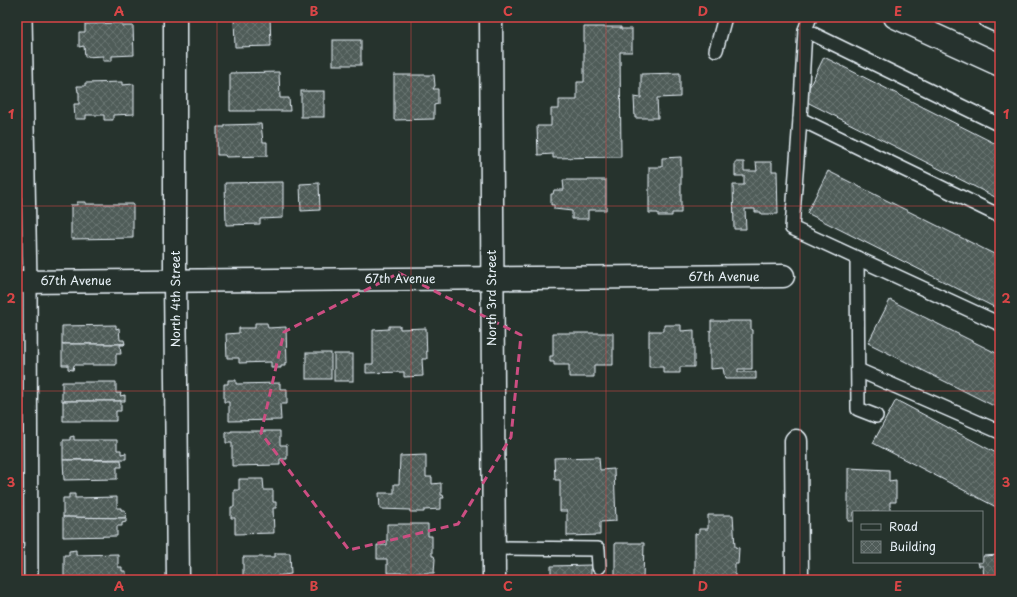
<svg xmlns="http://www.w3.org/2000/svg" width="1017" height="597" font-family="'Playpen Sans',sans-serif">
<defs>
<pattern id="building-cross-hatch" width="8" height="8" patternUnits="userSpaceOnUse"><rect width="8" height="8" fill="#505c59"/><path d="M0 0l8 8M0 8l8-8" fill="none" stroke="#697472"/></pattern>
</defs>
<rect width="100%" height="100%" fill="#26332d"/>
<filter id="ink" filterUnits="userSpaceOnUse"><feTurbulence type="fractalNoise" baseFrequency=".025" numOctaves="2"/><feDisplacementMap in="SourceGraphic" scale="8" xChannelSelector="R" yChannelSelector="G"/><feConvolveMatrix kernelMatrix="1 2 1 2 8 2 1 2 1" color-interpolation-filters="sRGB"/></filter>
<g filter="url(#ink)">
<g fill="url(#building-cross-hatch)" stroke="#e8f1f8">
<path d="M234 17H270L271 46 235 47Z"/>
<path d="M122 23V26H133L134 55 112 56V61H103V56L85 57 84 46 79 47V32H85V24Z"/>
<path d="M584 27H621V29H632V52H620L621 157 553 158V154L538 155 537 126H551V109H559V100H577V82H584Z"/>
<rect x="333" y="40" width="28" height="25"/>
<path d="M824 57 1000 146V191L997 198 803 100Z"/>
<path d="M279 72 280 98H289L290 111H230V73Z"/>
<path d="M680 73V97L657 98 658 118H635L634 97 641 98V74Z"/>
<path d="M394 75H434L435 86 433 89H438V104L434 105V119L394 120Z"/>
<path d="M122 82V85L134 84V114L113 115V120H104V115H86V119H75L74 104H79V92H78L77 86H85V83Z"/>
<rect x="301" y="91" width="23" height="26"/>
<path d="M261 124 263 142H267V156L226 157 225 155H217V127H225V125Z"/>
<path d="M681 157V213H672V216H658V213H649V167H662V158Z"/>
<path d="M735 162H744V171H757L756 162H772V171H777L778 214H761V212H755V209H745L746 229H734L733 185H744V176H735Z"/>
<path d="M828 171 1000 257V310L807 213Z"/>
<path d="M563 180H606V210H588V219H572V211L554 209V205H551V194H553L554 190H564Z"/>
<path d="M283 182V218L260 219V224L226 225 225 183Z"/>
<path d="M319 183 320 210 301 211 300 184Z"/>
<path d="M77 202H86V204H133V238L71 239V205H77Z"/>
<path d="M890 300 1000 355V409L868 343Z"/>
<path d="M711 321H751V330H752V369H738V372H756V379H725L723 368 710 369V331H711Z"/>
<path d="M255 323H267L268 328 286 327 287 363 285 362V366H281V368H271V362L239 363V358H227L226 334 239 333V328H255Z"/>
<path d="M116 325V329L119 328 120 340H124L125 344H62V326Z"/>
<path d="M664 325H681V331L694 330V367H680V373H663V367H649V331H664Z"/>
<path d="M389 326H400V329L426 328 427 359H422L423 376 404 377V372L366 373V364H373V330L389 329Z"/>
<path d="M553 333H613V365H594V377H569V365H554V362H550V356H553Z"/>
<path d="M62 344H125L124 345H120L121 354H116V365H74L73 370 68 369V365H62Z"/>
<rect x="306" y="353" width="25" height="26"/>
<rect x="334" y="354" width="19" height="27"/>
<path d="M228 380H236V384L280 383V389H287V404H280L281 420 229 421V402H224V384H228Z"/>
<path d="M62 382H116V393H121L120 396 125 395V401H62Z"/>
<path d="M896 400 1000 455V509L873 443Z"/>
<path d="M63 401H121V411H116V421H63Z"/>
<path d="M231 431H280V445H287V459H280V465L232 466V443H226V432H231Z"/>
<path d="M74 436V440H117V450H121V454L126 453V459L63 460V440H70V437Z"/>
<path d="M426 455V477H432V484L441 483V495H443L444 498H441V509L424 510V512H410V510L380 509 379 493H394V484H399L400 456Z"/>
<path d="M599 457 600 470 614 469 616 521 600 522V535L567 536V511H560V480H555L554 458Z"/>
<path d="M63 460H121L122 467H117V479L64 480Z"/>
<path d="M848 468 889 470V481L896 480V502H890V512H854V521H848Z"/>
<path d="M239 479H263L264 490H273V502H276V508H273L274 533 235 534V518H231V507H234V490H239Z"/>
<path d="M69 494H75V498L117 497V508H121V510H125L126 518 63 517V498H69Z"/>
<path d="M708 515H733L735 547 739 548 738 564H735V578H695V534L699 533V529H708Z"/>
<path d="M63 517 126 518V522L122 523V526H117V536L63 537Z"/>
<path d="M387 524H428V536H432V556H434L435 559 434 573H387V559H377V545H387Z"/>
<path d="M615 543H644L643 580H619V576L615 575Z"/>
<path d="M76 550V555L118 554V567H122V571H126V578H64V555H69V551Z"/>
<path d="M275 553H290L291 574 277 576V580H243V557H275Z"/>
<path d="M1000 555V580H984L983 566H979L978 562H982L983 556Z"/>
<path d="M591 565V578H583V580H551V566Z"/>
<rect x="64" y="578" width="62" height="2"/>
</g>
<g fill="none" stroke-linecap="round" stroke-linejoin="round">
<defs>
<g id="lane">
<path d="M25 17 30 282 31 580"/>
<path d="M810 17 805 30 1000 125"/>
<path d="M716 50 725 17"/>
<path d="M800 119 805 30"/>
<path d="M1000 216 800 119 792 228 1000 324"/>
<path d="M857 258 858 409 876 416"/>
<path d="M858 370 1000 432"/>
<path d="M493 548 598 549 599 567"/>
</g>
<g id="street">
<path d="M175 17V280L178 580"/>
<path d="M491 17 494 580"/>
<path d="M17 282 783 276"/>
<path d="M796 441 797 580"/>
</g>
<g id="highway">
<path d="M895 17 1000 65"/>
<path d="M989 17 1000 22"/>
</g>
</defs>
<use href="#lane" stroke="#e8f1f8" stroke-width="16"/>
<use href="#street" stroke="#e8f1f8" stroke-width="25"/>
<use href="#highway" stroke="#e8f1f8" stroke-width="25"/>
<use href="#lane" stroke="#26332d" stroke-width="13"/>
<use href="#street" stroke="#26332d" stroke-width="22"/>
<use href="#highway" stroke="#26332d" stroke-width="22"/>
</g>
</g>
<path fill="none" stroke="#cc4e82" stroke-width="3" stroke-dasharray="8 5" stroke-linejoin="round" d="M399 273 521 335 511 437 458 524 349 550 261 433 284 332Z"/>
<path fill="none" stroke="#d94647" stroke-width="1" stroke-opacity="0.55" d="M217 17V580M411 17V580M606 17V580M800 17V580M17 206H1000M17 391H1000"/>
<g text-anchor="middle" stroke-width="3" stroke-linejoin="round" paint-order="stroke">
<g font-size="12" fill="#e8f1f8" stroke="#26332d">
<text x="724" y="281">67th Avenue</text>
<text x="400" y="283">67th Avenue</text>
<text x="76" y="285">67th Avenue</text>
<text transform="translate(492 298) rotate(-90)" y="4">North 3rd Street</text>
<text transform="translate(176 299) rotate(-90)" y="4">North 4th Street</text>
</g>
</g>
<rect width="1017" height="597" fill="none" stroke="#26332d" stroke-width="44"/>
<rect x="853" y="511" width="130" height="52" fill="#26332d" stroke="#747f7e"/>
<rect x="861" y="524" width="20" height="6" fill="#26332d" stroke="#747f7e"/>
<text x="889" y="531" font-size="12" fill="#e8f1f8">Road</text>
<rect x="861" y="541" width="20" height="12" fill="url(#building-cross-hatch)" stroke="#747f7e"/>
<text x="889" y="551" font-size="12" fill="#e8f1f8">Building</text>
<rect x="22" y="22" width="973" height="553" fill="none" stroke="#d94647" stroke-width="1.5"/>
<g font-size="13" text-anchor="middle" font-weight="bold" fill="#d94647">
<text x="119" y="16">A</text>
<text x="314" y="16">B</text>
<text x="508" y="16">C</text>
<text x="703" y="16">D</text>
<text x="898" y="16">E</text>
<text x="11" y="119">1</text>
<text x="1006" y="119">1</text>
<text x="11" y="303">2</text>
<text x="1006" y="303">2</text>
<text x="11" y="487">3</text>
<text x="1006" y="487">3</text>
<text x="119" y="591">A</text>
<text x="314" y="591">B</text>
<text x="508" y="591">C</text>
<text x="703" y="591">D</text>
<text x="898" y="591">E</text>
</g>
</svg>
